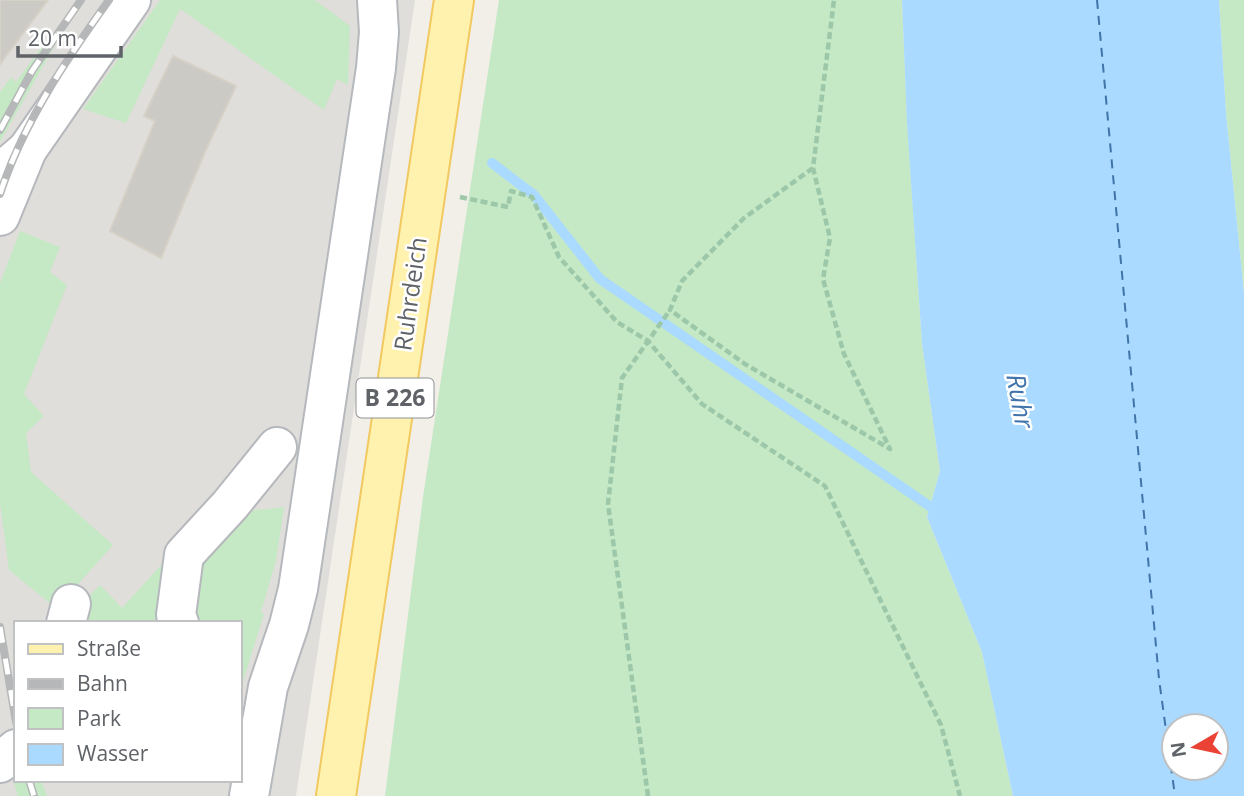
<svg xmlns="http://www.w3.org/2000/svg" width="1244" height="796" font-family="'Open Sans',sans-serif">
<rect width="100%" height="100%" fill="#f1efe8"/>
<path fill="#e0deda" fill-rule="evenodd" d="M0 0H415L296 796H0ZM16 623H240V780H16Z"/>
<g fill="#c5e8c5">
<path d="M160 0H315L350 26 348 85 337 79 324 110 180 9 126 123 83 109Z"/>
<path d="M499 0H902L907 119 922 344 940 471 927 517 982 652 1013 796H385L423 497Z"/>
<path d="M1219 0H1244V293L1226 113Z"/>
<path d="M46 41 55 45 0 142V92L11 77 16 82Z"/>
<path d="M20 231 60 247 50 272 67 285 24 394 44 416 26 433 31 472 113 545 72 591 52 605 9 570 0 504V283Z"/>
<path d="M284 507 276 561 261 612 264 614 240 691V623H192L189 577 239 512Z"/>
<path d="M173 552 170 623H79L83 602 100 585 122 608Z"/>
<path d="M16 767V780H41L47 796H18L10 769Z"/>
</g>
<path fill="#aadaff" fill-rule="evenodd" d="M902 0H1219L1226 113 1244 293V796H1013L982 652 927 517 940 471 922 344 907 123ZM1174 726H1216V768H1174Z"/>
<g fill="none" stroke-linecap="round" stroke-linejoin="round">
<path stroke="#aadaff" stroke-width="10" d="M492 163 534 195 600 279 941 514"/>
<path stroke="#4174aa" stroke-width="2" stroke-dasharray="9 7" stroke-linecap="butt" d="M1097 0 1159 679 1175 796"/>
</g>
<g fill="#cccac5" stroke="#d6d1c6" stroke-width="2">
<path d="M0 0H48L0 64Z"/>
<path d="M173 56 236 86 204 154 161 258 110 231 155 121 144 116Z"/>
</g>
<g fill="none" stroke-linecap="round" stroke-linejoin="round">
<defs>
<g id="minor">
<path d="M0 173 27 150 131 0"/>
<path d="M0 216 27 150"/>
<path d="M66 623 71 604"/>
<path d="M179 623 176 615 184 555 230 505 277 447"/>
<path d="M0 763 16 749"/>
<path d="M249 796 268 687 289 625 298 589 376 68 379 32 377 0"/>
</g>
<path id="major" d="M336 796 454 0"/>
</defs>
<use href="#minor" stroke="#b5b8bc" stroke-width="42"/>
<use href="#major" stroke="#f2c960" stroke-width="42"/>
<g stroke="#9cc7a9" stroke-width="4.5" stroke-dasharray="7 3.5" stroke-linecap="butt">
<path d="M813 168 744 218 682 281 670 310 745 364 890 449 844 354 823 279 830 238 813 168 834 0"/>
<path d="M460 197 508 207 511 191 532 197 559 257 617 322 648 341 702 404 825 486 941 725 960 796"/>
<path d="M648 796 608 504 622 378 670 310"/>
</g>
<use href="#minor" stroke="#fff" stroke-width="38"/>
<use href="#major" stroke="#fff2af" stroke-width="38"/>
<defs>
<g id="rail">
<path d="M0 130 32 71 81 0"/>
<path d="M0 194C23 123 66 60 109 0"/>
<path d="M0 627 16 722"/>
<path d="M29 780 34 796"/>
</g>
</defs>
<use href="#rail" stroke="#b6b7b8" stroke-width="8"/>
<use href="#rail" stroke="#fff" stroke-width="5" stroke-dasharray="16" stroke-linecap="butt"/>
</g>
<g text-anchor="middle" stroke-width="5" stroke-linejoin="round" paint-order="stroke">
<rect fill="#fff" stroke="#8f9295" stroke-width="2" x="356.5" y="378.5" width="77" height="39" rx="5"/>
<g font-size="23" font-weight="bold" fill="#5f6368">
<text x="395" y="406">B 226</text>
</g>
<g font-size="24" fill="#5f6368" stroke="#fff">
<text transform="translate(411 294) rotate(-82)" y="8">Ruhrdeich</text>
</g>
<g font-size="26" font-style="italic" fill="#4174aa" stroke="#fff">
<text transform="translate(1020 401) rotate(80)" y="9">Ruhr</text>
</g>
</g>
<rect x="14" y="621" width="228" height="161" fill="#ffffff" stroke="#bfc1c3" stroke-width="2"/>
<rect x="28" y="644" width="35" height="10" fill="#fff2af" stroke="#bfc1c3" stroke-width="2"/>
<text x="77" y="656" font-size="21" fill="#5f6368">Straße</text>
<rect x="28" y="679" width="35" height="10" fill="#b6b7b8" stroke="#bfc1c3" stroke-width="2"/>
<text x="77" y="691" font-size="21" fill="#5f6368">Bahn</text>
<rect x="28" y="708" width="35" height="21" fill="#c5e8c5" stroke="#bfc1c3" stroke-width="2"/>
<text x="77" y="726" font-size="21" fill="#5f6368">Park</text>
<rect x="28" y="744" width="35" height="21" fill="#aadaff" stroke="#bfc1c3" stroke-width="2"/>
<text x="77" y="761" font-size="21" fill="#5f6368">Wasser</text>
<g transform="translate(1195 747) rotate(261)"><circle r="33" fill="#ffffff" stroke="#bfc1c3" stroke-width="2"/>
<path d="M0-5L12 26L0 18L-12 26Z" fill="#ea4335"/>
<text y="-10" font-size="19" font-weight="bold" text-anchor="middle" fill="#5f6368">N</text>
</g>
<path d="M18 46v10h103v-10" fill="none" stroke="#5f6368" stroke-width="3.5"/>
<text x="28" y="46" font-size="21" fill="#5f6368" stroke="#ffffff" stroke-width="5" paint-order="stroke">20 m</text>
</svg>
